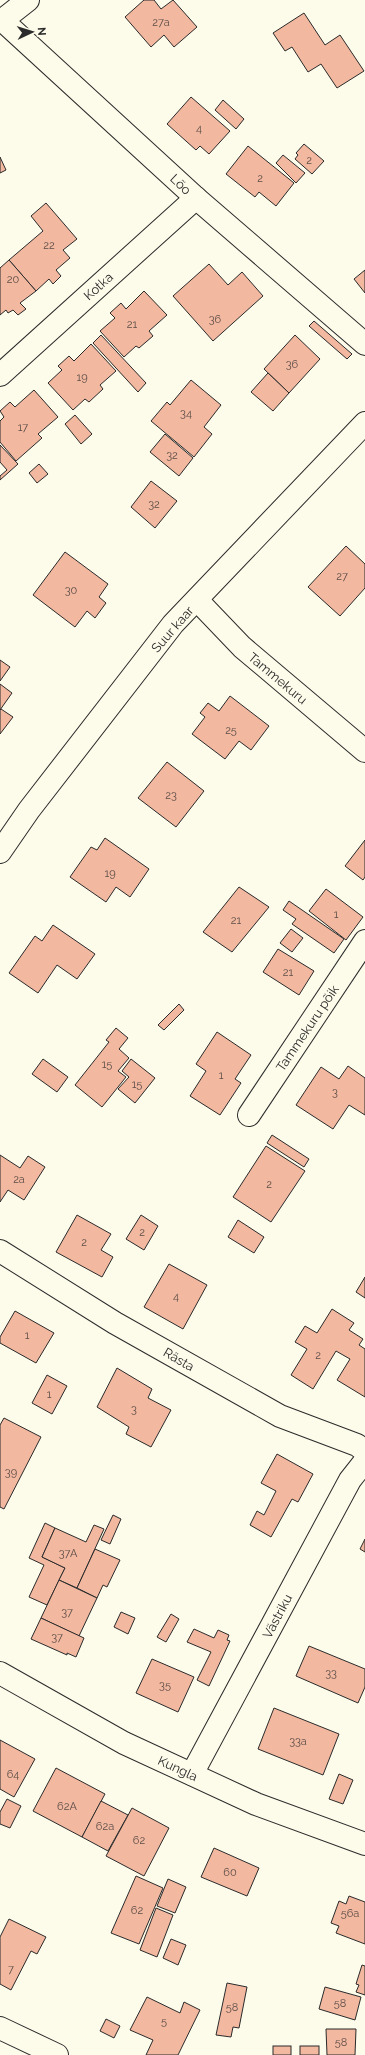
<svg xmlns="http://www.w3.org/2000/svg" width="365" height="2055" font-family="Raleway,sans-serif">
<rect width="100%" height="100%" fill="#fdfbea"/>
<g fill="#f2b8a0" stroke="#2b2b2b">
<path d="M144 0H154L161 9 173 0 197 27 174 47 164 35 151 47 125 17Z"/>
<path d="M304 13 325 45 340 35 364 71 337 88 321 64 308 72 292 47 285 51 273 33Z"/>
<path d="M191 97 230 131 209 154 200 146 196 150 167 124Z"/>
<path d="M223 100 244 119 236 129 215 110Z"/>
<path d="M304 144 324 161 312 174 295 159 298 155 296 153Z"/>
<path d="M248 146 294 183 276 206 259 192 255 197 226 174Z"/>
<path d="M283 155 305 173 296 183 276 163Z"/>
<path d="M0 157 6 170 0 173Z"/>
<path d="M46 203 77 239 63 250 70 258 56 270 61 276 53 284 49 279 36 291 9 260 43 231 31 216Z"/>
<path d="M9 260 36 291 20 303 26 309 18 315 13 310 8 313 6 310 0 315V268Z"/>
<path d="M209 264 228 285 242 272 263 296 213 341 173 296Z"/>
<path d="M365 270V293L354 279Z"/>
<path d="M144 291 167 315 149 331 153 336 139 348 136 346 124 357 100 331 115 318 110 313 121 303 126 309Z"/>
<path d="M314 321 352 354 347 359 309 326Z"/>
<path d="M101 335 146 383 138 392 93 343Z"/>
<path d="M295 335 320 359 289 393 264 369Z"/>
<path d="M91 344 116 371 100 385 103 389 89 402 85 399 73 410 48 383 62 370 58 366 69 356 74 361Z"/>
<path d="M268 373 289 393 273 411 251 392Z"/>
<path d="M191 380 221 405 204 427 212 434 194 457 151 421 167 402 170 405Z"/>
<path d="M34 390 58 417 38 434 42 438 16 461 0 442V421L4 417 0 411 10 402 15 407Z"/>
<path d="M75 415 92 434 81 444 65 424Z"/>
<path d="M165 434 193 458 179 476 150 452Z"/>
<path d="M0 445 18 464 0 480V476L7 470 0 462Z"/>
<path d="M39 464 48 474 37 483 29 473Z"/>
<path d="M151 481 177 501 155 528 131 507Z"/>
<path d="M346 546 365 564V588L340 616 308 587Z"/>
<path d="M65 552 108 584 99 597 106 603 95 618 87 611 75 627 33 595Z"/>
<path d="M0 660 10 667 0 681Z"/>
<path d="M0 684 12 693 0 710Z"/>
<path d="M230 696 269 726 251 750 239 741 225 759 192 734 205 717 200 713 208 703 219 711Z"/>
<path d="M1 709 13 717 0 734V710Z"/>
<path d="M167 762 204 791 176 827 138 798Z"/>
<path d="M105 838 149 869 130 897 116 887 106 902 70 877 91 847 97 850Z"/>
<path d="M365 840V877L363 880 345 866Z"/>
<path d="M239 887 269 907 232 952 203 932Z"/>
<path d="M326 889 363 917 346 940 309 911Z"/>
<path d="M289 901 344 939 334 953 292 924 296 919 283 910Z"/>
<path d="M53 925 95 954 77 979 57 965 38 993 9 973 35 936 42 941Z"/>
<path d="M291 929 303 938 292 952 280 943Z"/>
<path d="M278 949 314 971 299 995 263 972Z"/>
<path d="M179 1004 184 1010 164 1030 158 1025Z"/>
<path d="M116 1028 128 1038 119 1049 129 1058 118 1071 126 1077 102 1107 75 1085 109 1042 106 1040Z"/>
<path d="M217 1032 251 1055 235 1079 241 1083 220 1115 190 1096 206 1071 196 1064Z"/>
<path d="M43 1059 68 1077 57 1092 32 1074Z"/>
<path d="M131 1059 155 1078 135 1103 118 1089 129 1077 122 1071Z"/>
<path d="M348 1066 365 1078V1115L349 1105 333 1129 296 1105 321 1067 339 1079Z"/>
<path d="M272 1135 309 1159 304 1167 267 1143Z"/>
<path d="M266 1146 305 1171 271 1222 233 1197Z"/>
<path d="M0 1155 20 1168 28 1156 45 1167 24 1200 8 1190 0 1202Z"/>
<path d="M77 1215 111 1234 101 1250 113 1257 102 1277 56 1252Z"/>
<path d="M141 1215 158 1226 144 1250 126 1239Z"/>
<path d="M238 1220 264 1237 254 1253 228 1237Z"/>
<path d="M169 1264 207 1285 183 1329 144 1307Z"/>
<path d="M365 1277V1298L356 1292Z"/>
<path d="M332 1309 354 1323 349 1330 363 1339 359 1345 365 1349V1397L337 1380 350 1359 336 1351 313 1389 291 1375 307 1349 295 1342 305 1326 317 1333Z"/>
<path d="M15 1311 54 1333 36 1363 0 1343V1337Z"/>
<path d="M117 1368 152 1389 148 1398 171 1410 151 1447 126 1434 129 1427 97 1407Z"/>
<path d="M47 1375 67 1386 52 1414 32 1403Z"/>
<path d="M4 1418 41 1437 4 1509 0 1507V1425Z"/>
<path d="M277 1454 313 1474 298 1502 292 1499 271 1537 250 1525 257 1511 264 1515 276 1491 261 1483Z"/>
<path d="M113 1515 121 1519 110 1544 101 1540Z"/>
<path d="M45 1523 55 1528 42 1557 65 1568 47 1605 29 1597 44 1565 29 1558Z"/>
<path d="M94 1525 104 1529 77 1588 59 1580 65 1568 42 1557 55 1528 86 1542Z"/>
<path d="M365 1539V1552L360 1549Z"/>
<path d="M95 1549 120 1560 107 1587 103 1585 97 1598 77 1588Z"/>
<path d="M59 1580 97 1598 79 1636 41 1618Z"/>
<path d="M121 1612 135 1618 128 1634 114 1627Z"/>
<path d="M171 1614 179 1619 166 1642 157 1637Z"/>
<path d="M41 1618 84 1638 76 1657 67 1653V1655L31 1639Z"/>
<path d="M194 1629 214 1638 218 1630 229 1635 227 1640 230 1641 209 1686 197 1680 211 1652 187 1642Z"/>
<path d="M309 1646 365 1669V1687L358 1703 296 1676Z"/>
<path d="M152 1659 194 1677 178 1712 136 1693Z"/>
<path d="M274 1708 339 1734 323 1775 258 1749Z"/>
<path d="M0 1740 35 1759 14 1797 0 1789Z"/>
<path d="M56 1768 105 1794 82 1837 33 1811Z"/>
<path d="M339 1774 353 1780 343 1804 329 1799Z"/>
<path d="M7 1799 21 1806 10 1828 0 1824V1812Z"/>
<path d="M101 1801 128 1815 108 1851 82 1837Z"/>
<path d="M132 1808 169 1828 144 1876 106 1856Z"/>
<path d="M214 1848 259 1868 247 1896 201 1877Z"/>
<path d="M136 1876 163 1888 139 1944 111 1933Z"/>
<path d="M168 1879 186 1887 175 1913 157 1906Z"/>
<path d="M349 1896 365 1902V1944L336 1933 339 1926 331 1923 339 1901 346 1904Z"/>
<path d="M156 1908 173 1915 157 1957 140 1950Z"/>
<path d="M9 1919 46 1937 37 1954 31 1951 11 1990 0 1984V1937Z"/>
<path d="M171 1939 186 1945 178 1965 163 1958Z"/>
<path d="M362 1965 365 1966V1995L356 1992 359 1985 356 1984Z"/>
<path d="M227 1983 247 1987 239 2028 233 2027 231 2037 216 2035Z"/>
<path d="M325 1987 361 1997 355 2020 319 2009Z"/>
<path d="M147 1997 180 2013 184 2002 200 2010 178 2055H146L153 2040 130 2030Z"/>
<path d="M106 2019 120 2026 114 2038 100 2031Z"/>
<path d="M326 2029H356L355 2055H327Z"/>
<rect x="273" y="2046" width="18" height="9"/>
<rect x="300" y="2046" width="19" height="9"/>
</g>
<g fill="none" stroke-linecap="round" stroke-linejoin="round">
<defs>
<g id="minor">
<path d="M2 20 196 198 365 344"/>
<path d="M0 22 28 0"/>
<path d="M0 375 196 198"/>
<path d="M197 600 242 647 365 751"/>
<path d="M0 852 29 810 173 624 365 423"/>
<path d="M249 1115 365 941"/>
<path d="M0 1251 115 1323 280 1416 357 1445 365 1451"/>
<path d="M0 1673 124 1743 256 1804 365 1844"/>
<path d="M192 1774 350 1480 365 1461"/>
<path d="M0 2028 57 2055"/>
</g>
</defs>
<use href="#minor" stroke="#2b2b2b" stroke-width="24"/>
<use href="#minor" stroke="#fdfbea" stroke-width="22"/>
</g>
<g text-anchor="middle" stroke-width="3" stroke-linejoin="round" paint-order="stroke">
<g font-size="11" fill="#5d4e48">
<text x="161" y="26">27a</text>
<text x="199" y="132">4</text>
<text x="309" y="164">2</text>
<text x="260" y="182">2</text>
<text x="49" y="249">22</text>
<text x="13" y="283">20</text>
<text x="215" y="323">36</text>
<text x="132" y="328">21</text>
<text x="292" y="368">36</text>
<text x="82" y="381">19</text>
<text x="186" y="417">34</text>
<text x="23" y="431">17</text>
<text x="172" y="459">32</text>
<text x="154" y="508">32</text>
<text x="342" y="580">27</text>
<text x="71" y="594">30</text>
<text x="231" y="734">25</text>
<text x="171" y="799">23</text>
<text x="110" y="877">19</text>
<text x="336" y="918">1</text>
<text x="236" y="924">21</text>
<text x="288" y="976">21</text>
<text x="107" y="1068">15</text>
<text x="221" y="1079">1</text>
<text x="137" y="1088">15</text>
<text x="335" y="1096">3</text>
<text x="19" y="1183">2a</text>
<text x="269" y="1188">2</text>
<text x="142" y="1236">2</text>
<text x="84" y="1246">2</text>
<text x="176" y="1300">4</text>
<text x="27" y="1339">1</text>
<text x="318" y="1359">2</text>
<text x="49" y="1398">1</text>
<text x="134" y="1413">3</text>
<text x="11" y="1476">39</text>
<text x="68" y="1557">37A</text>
<text x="67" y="1616">37</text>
<text x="57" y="1641">37</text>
<text x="331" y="1677">33</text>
<text x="165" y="1689">35</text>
<text x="298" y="1745">33a</text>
<text x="13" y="1778">64</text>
<text x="67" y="1810">62A</text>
<text x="105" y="1830">62a</text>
<text x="139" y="1844">62</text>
<text x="230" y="1876">60</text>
<text x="137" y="1914">62</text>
<text x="350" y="1917">56a</text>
<text x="11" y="1973">7</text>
<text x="340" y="2007">58</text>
<text x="232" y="2011">58</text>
<text x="164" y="2025">5</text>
<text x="341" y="2046">58</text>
</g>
<g font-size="13" fill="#2b2b2b" stroke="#fdfbea">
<text transform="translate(181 184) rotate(43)" y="5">Lõo</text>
<text transform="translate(98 286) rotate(-42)" y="5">Kotka</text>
<text transform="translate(172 629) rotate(-49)" y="5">Suur kaar</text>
<text transform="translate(278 678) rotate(40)" y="5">Tammekuru</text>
<text transform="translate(307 1028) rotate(-56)" y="5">Tammekuru põik</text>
<text transform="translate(179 1359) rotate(30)" y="5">Rästa</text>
<text transform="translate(277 1616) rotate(-62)" y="5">Västriku</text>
<text transform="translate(178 1768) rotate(25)" y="5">Kungla</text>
</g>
</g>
<g transform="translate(32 32) rotate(86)" stroke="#fdfbea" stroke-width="3" paint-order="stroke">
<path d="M0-3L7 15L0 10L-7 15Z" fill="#2b2b2b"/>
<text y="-6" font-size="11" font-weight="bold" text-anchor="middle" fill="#2b2b2b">N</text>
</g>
</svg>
